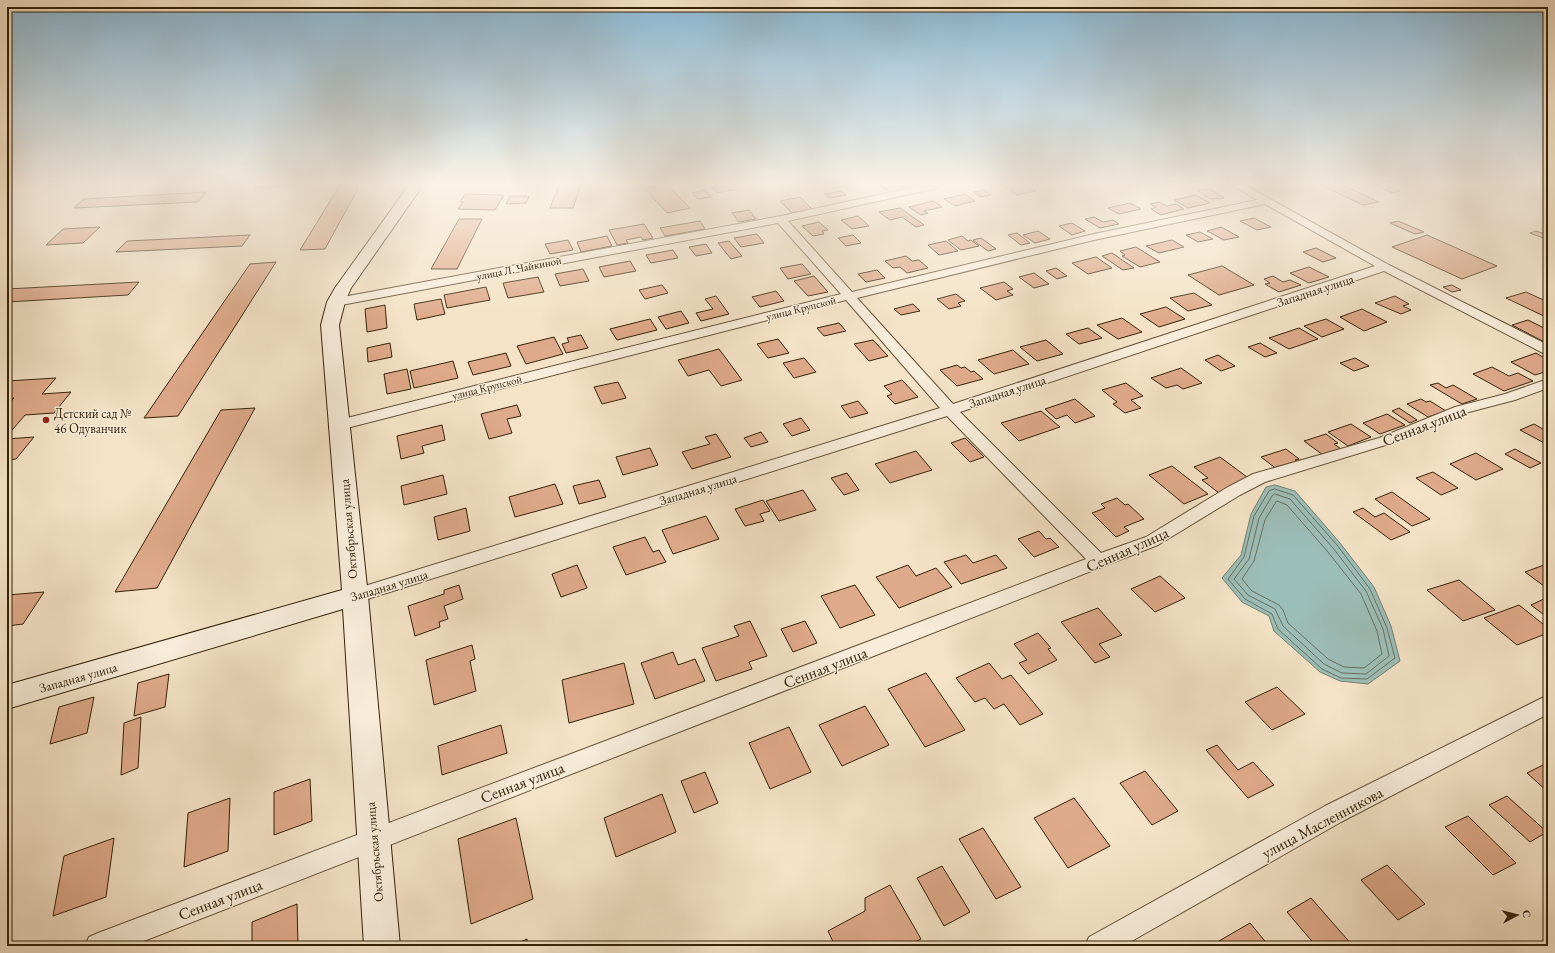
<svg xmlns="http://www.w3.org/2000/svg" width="1555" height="953" font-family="'EB Garamond',serif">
<rect width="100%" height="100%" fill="#f4e3c7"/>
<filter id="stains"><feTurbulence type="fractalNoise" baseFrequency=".005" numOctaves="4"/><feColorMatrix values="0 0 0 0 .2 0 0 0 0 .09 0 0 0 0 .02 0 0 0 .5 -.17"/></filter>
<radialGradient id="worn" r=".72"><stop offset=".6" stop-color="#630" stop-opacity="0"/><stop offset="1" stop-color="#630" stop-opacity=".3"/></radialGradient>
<path fill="#9cbeb8" stroke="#728071" d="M1275 485 1295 491 1340 543 1374 587 1391 626 1400 661 1368 684 1340 681 1320 672 1274 631 1269 616 1242 602 1222 578 1241 555 1251 514 1266 487Z"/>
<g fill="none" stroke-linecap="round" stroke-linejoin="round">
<g stroke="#687060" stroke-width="1">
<path d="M1275 489 1293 495 1337 545 1370 589 1387 628 1395 658 1367 679 1341 678 1322 669 1278 629 1272 614 1245 599 1228 579 1244 557 1254 516 1269 491Z"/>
<path d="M1275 494 1290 499 1333 548 1366 591 1383 629 1389 656 1366 674 1342 673 1324 664 1283 626 1275 609 1248 595 1234 579 1249 559 1259 518 1272 496Z"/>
<path d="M1277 501 1287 505 1328 552 1361 594 1377 631 1382 654 1364 668 1344 667 1328 659 1288 623 1283 610 1279 605 1252 591 1242 579 1254 561 1265 520Z"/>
</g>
</g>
<g fill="#dfaa8b" stroke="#342207">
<path d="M257 185H303L255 188Z"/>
<path d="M340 185H360L325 249 300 250Z"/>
<path d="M559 185H581L573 208H550Z"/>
<path d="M661 185H667L690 208 667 213 644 188Z"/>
<path d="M716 185H728L732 190 717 193 712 188 717 187Z"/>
<path d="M880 185H922L890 192Z"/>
<path d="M1011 185H1027L1036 191 1017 195 1004 186Z"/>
<path d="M1321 185H1343L1379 202 1363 205Z"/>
<path d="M1375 185H1386L1400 191 1392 193Z"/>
<path d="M1210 189 1224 198 1210 199 1197 190Z"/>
<path d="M705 190 711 197 698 199 692 193Z"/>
<path d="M984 190 991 195 981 197 973 192Z"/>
<path d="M841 191 846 195 830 198 824 194Z"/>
<path d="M206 192 198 202 74 208 84 199Z"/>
<path d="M465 194 504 195 495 210 458 209 463 202H460Z"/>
<path d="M965 194 975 201 955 206 944 199Z"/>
<path d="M1196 195 1210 203 1188 208 1174 200Z"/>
<path d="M510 196H529L526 203 506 204Z"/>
<path d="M800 197 812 209 792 213 780 201Z"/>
<path d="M933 201 942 207 924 211 928 213 921 215 909 207Z"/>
<path d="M1159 202 1167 206 1176 204 1184 209 1161 215 1151 209 1156 207 1150 204Z"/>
<path d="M1130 203 1141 209 1119 214 1108 208Z"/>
<path d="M900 208 924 225 916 227 902 217 890 220 879 212Z"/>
<path d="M749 210 756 219 739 222 732 213Z"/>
<path d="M858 216 869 226 852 229 841 220Z"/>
<path d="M1094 217 1103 222 1113 220 1119 224 1100 228 1085 219Z"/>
<path d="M1254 218 1271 227 1257 230 1240 221Z"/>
<path d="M459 219H482L457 269H431Z"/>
<path d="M700 221 705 229 665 236 660 228Z"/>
<path d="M1398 221 1424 232 1415 234 1390 223Z"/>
<path d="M819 222 828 230 822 231 824 234 813 236 802 226Z"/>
<path d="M1072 223 1085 231 1072 235 1059 226Z"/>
<path d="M644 224 653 238 643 240 641 237 626 240 628 243 617 245 609 230Z"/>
<path d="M100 227 83 243 46 245 63 229Z"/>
<path d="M1221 227 1239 237 1224 240 1207 231Z"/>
<path d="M1038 231 1050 239 1035 243 1023 235Z"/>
<path d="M1536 231 1548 235V239H1546L1530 233Z"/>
<path d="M1200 232 1213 239 1198 242 1186 235Z"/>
<path d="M1017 233 1030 243 1021 245 1008 235Z"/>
<path d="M757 234 764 243 741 247 734 238Z"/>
<path d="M250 235 242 246 116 252 127 241Z"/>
<path d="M853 235 861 243 846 246 838 238Z"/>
<path d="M1427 235 1497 266 1462 279 1392 247Z"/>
<path d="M607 236 612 246 581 252 577 242Z"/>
<path d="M962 236 968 241 971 240 979 246 961 250 948 240Z"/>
<path d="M981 238 996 249 988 251 973 240Z"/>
<path d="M568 240 573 250 550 254 545 244Z"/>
<path d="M1172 240 1184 247 1159 253 1146 246Z"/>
<path d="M729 241 742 256 731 259 718 243Z"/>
<path d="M946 241 958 251 939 255 928 245Z"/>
<path d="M706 244 712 253 696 256 689 247Z"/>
<path d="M1136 247 1160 262 1140 267 1122 256 1125 255 1120 251Z"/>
<path d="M1316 248 1336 258 1323 262 1303 252Z"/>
<path d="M673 250 678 258 651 263 646 255Z"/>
<path d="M1112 253 1134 268 1123 270 1102 256Z"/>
<path d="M906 256 912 261 919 260 928 268 907 273 900 267 893 268 885 261Z"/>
<path d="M1096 257 1112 268 1088 274 1072 263Z"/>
<path d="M630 261 636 271 604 277 599 267Z"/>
<path d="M276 262 178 416 144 418 250 264Z"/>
<path d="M802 264 811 274 788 279 780 268Z"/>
<path d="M1222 266 1254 285 1219 295 1188 275Z"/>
<path d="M1309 267 1329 277 1309 283 1290 273Z"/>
<path d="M1056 268 1067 276 1057 279 1046 271Z"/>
<path d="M583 269 589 281 560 286 555 274Z"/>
<path d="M877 270 885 278 866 282 858 274Z"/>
<path d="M1034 273 1049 284 1034 288 1019 277Z"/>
<path d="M814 276 828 292 808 296 794 281Z"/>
<path d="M1273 276 1283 282 1290 280 1301 285 1279 292 1265 284 1270 283 1264 279Z"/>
<path d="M538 277 544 292 508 298 503 283Z"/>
<path d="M139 282 128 295 7 302V289Z"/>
<path d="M1004 282 1013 289 1007 291 1013 295 996 300 980 288Z"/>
<path d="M662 285 668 293 645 299 639 290Z"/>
<path d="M1452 285 1461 290 1452 292 1443 287Z"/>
<path d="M486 287 490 300 447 308 444 295Z"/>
<path d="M776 291 784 301 760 307 752 297Z"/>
<path d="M1526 292 1548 302V318L1506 298Z"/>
<path d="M1194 293 1212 305 1188 311 1170 298Z"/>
<path d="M956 294 965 301 958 303 961 306 949 309 937 299Z"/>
<path d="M716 296 729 314 701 321 696 313 713 309 705 299Z"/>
<path d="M1395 296 1409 304 1403 306 1411 310 1401 314 1375 303Z"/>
<path d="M441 299 445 314 417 320 414 304Z"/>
<path d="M913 304 920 311 901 315 894 309Z"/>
<path d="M385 305 387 328 367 332 365 309Z"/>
<path d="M1166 307 1185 319 1159 327 1140 314Z"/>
<path d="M1362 309 1387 322 1364 331 1340 317Z"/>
<path d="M681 311 689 323 666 329 658 317Z"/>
<path d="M1122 318 1142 332 1118 339 1097 325Z"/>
<path d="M650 319 657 330 617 340 610 329Z"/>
<path d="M1326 319 1344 329 1322 337 1304 326Z"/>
<path d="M1528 320 1548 330V344L1512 325Z"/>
<path d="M839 323 846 331 824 336 817 328Z"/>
<path d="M1088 328 1102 338 1079 344 1066 334Z"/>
<path d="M1299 328 1318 339 1289 349 1269 338Z"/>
<path d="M581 335 588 348 566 353 562 344 569 342 567 338Z"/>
<path d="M554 337 563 354 526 364 517 346Z"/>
<path d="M778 339 789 353 768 358 757 344Z"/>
<path d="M873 340 888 356 869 361 854 344Z"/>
<path d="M1046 340 1063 354 1037 361 1020 347Z"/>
<path d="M390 343 392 357 368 362 367 348Z"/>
<path d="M1260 343 1277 353 1265 357 1248 347Z"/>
<path d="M719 349 742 380 721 386 709 370 688 376 678 360Z"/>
<path d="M1013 350 1029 364 994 374 978 360Z"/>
<path d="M506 353 511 366 473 375 468 362Z"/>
<path d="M1536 353 1548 360V371L1535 375 1511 362Z"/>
<path d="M1218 355 1235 366 1221 371 1205 360Z"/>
<path d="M804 358 816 372 794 378 783 363Z"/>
<path d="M1355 358 1369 366 1354 371 1340 363Z"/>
<path d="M453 361 458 378 414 388 410 371Z"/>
<path d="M957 365 961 368 965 367 971 372 974 371 983 379 957 386 940 370Z"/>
<path d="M1492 367 1509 376 1518 373 1533 381 1504 391 1473 374Z"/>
<path d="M1181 368 1202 383 1183 389 1177 385 1166 388 1151 378Z"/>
<path d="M407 369 411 389 387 394 384 374Z"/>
<path d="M56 378 42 394 71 392 54 413 25 415 7 436V406L14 398 7 399V381Z"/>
<path d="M902 380 918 397 895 404 887 396 892 394 884 386Z"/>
<path d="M618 382 626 398 602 404 594 387Z"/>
<path d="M1126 383 1143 396 1131 400 1141 408 1125 413 1113 404 1117 402 1102 390Z"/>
<path d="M1438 383 1446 388 1453 385 1477 399 1462 404 1430 385Z"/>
<path d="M1075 399 1095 416 1075 423 1067 415 1056 419 1045 409Z"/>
<path d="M1421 399 1426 402 1430 401 1446 411 1428 417 1407 404Z"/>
<path d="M858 401 868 413 850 418 841 406Z"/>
<path d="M517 405 521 416 507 419 512 433 489 439 481 414Z"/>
<path d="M255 408 157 588 115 592 221 410Z"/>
<path d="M1399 408 1417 420 1410 423 1392 411Z"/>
<path d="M1041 411 1060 427 1019 441 1001 423Z"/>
<path d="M1387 414 1405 425 1380 434 1363 423Z"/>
<path d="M801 418 810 430 792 436 783 424Z"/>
<path d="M1351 424 1371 437 1348 446 1328 432Z"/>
<path d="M1534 424 1548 432V445L1520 430Z"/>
<path d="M442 425 445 440 422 446 424 453 401 459 397 436Z"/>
<path d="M761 432 768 442 751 447 744 438Z"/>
<path d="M716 434 731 457 692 469 682 452 710 444 705 437Z"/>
<path d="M1326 434 1338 443 1334 444 1341 449 1323 455 1304 441Z"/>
<path d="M34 437 16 459 7 460V439Z"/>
<path d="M965 438 984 457 970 462 951 443Z"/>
<path d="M650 448 658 465 623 475 616 457Z"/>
<path d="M1286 449 1299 459 1295 460 1299 463 1278 470 1261 457Z"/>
<path d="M1515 449 1541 463 1530 468 1505 454Z"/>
<path d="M916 451 932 470 890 483 875 464Z"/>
<path d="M1476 453 1503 469 1476 480 1450 464Z"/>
<path d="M1220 457 1251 480 1219 493 1202 480 1208 478 1194 467Z"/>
<path d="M1172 466 1208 494 1184 504 1149 475Z"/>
<path d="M1433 472 1458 488 1441 495 1416 478Z"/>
<path d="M847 473 859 490 844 495 831 478Z"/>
<path d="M443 475 447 494 404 505 401 486Z"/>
<path d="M599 480 606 497 579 504 573 486Z"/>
<path d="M555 484 563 504 515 517 509 497Z"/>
<path d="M803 490 816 510 779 521 766 501Z"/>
<path d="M1392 492 1430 519 1412 526 1375 499Z"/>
<path d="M1117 498 1125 505 1128 504 1144 519 1124 527 1129 531 1116 537 1092 513 1105 508 1101 504Z"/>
<path d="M763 500 770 511 760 514 764 521 745 526 735 509Z"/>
<path d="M466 508 470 531 438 540 434 517Z"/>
<path d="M1363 508 1375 517 1384 513 1410 532 1391 540 1353 512Z"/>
<path d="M706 516 719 539 673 554 662 530Z"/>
<path d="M1039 531 1046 539 1050 538 1059 547 1034 557 1018 539Z"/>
<path d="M645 537 653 552 659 550 666 562 626 575 613 547Z"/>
<path d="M966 555 973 563 996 555 1007 568 961 584 944 562Z"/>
<path d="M577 565 587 588 561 597 552 574Z"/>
<path d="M908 565 916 576 936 568 952 587 899 608 876 577Z"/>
<path d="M1544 565 1548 568V589L1525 572Z"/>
<path d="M1160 576 1185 598 1155 612 1131 589Z"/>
<path d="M1459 580 1495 610 1463 621 1427 590Z"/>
<path d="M459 585 463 599 444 606 448 619 439 622 440 627 415 636 408 606 444 594V590Z"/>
<path d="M855 585 875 615 840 628 821 596Z"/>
<path d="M44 592 23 624 7 626V595Z"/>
<path d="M1548 597V618L1531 605Z"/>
<path d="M1519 605 1548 628V633L1517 645 1484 618Z"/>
<path d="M1098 608 1122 635 1099 644 1110 657 1095 663 1061 622Z"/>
<path d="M750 621 767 656 749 662 752 669 716 681 702 648 739 636 734 626Z"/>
<path d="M805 621 817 643 793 652 781 629Z"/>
<path d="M1038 633 1051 648 1048 649 1057 660 1028 674 1019 663 1027 660 1014 644Z"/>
<path d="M472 645 475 659 470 661 476 691 434 705 426 660Z"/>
<path d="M673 652 678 665 695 659 705 681 655 699 641 663Z"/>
<path d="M624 663 634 704 569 723 562 680Z"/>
<path d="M989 663 1002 679 1011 675 1043 714 1020 725 1004 704 994 709 985 698 975 702 956 678Z"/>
<path d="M926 673 965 730 925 747 888 689Z"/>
<path d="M169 674 165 707 134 716 138 683Z"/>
<path d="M1277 687 1305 714 1272 730 1245 702Z"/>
<path d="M94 697 87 733 50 744 59 707Z"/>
<path d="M865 706 889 745 842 766 819 725Z"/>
<path d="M141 717 138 768 121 775 124 723Z"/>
<path d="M501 725 507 753 442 775 438 746Z"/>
<path d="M789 727 811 772 770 789 749 743Z"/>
<path d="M1217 745 1238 770 1253 762 1274 785 1248 798 1206 750Z"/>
<path d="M1547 763 1548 764V792L1527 773Z"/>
<path d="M1145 771 1178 811 1152 825 1120 783Z"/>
<path d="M705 772 718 803 694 813 681 781Z"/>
<path d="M310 779 312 821 274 835V792Z"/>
<path d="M662 794 676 832 616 857 604 818Z"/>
<path d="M1507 796 1547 832 1530 842 1489 805Z"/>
<path d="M230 798 228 851 184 867 188 813Z"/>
<path d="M1074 798 1110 846 1068 868 1034 818Z"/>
<path d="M1468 816 1516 863 1493 875 1445 827Z"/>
<path d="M516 818 533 899 471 924 458 839Z"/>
<path d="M983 828 1021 887 996 899 959 839Z"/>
<path d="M114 838 106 897 53 916 64 856Z"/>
<path d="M1387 865 1425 904 1398 920 1361 880Z"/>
<path d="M942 866 970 912 944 926 917 878Z"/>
<path d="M890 885 921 939 907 946H835L828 931 865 911V898Z"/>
<path d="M1311 898 1353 946H1316L1287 912Z"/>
<path d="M297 904 298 946H252V922Z"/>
<path d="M1250 923 1269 946H1223L1219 941Z"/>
<path d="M527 939 528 946H511Z"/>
</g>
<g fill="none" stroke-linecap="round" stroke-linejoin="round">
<defs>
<g id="street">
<path d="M924 185H942L937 188 788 221 852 292 1094 234 1257 200 1233 185H1245L1389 265 1548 345V354L1543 353 1384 271 960 412 1101 553 1146 537 1228 487 1253 474 1379 438 1455 407 1505 394 1548 379V388L1515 400 1465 413 1389 444 1265 482 1240 495 1158 545 131 946H85L89 937 98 933 1086 559 947 416 355 603 348 601 346 596 348 591 355 589 940 408 846 300 339 430 334 428 332 425 334 422 339 420 841 294 778 223 336 306 332 305 330 302 332 299 781 216ZM1265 204 1375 266 953 404 857 298 1094 240Z"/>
<path d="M1548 695V714L1341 822 1123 946H1085L1089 937 1325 806Z"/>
</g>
<path id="secondary" d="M409 185H423L351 288 345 302 339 325 368 596 400 946H364L343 609 7 709V685L342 590 321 325 327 302 335 288Z"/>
</defs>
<use href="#street" stroke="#645237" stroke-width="2"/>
<use href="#secondary" stroke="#342207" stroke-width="2"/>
<use href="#street" fill="#f8eddb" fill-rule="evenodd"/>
<use href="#secondary" fill="#f8eddb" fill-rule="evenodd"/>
</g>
<linearGradient id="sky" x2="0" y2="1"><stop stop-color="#89b8d5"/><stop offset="0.58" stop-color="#faf2e6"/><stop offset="1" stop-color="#faf2e6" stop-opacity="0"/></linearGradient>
<rect width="1555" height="318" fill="url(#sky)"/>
<circle fill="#8f2418" stroke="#f8eddb" stroke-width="1.5" cx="46" cy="420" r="4"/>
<g text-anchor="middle" stroke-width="3" stroke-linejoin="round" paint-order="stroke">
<g font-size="11" fill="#342207" stroke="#f8eddb">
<text transform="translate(519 268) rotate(-11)" y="4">улица Л. Чайкиной</text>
<text transform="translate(801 308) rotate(-14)" y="4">улица Крупской</text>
<text transform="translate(487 387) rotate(-14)" y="4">улица Крупской</text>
</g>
<g font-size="13" fill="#342207" stroke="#f8eddb">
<text transform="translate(1315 290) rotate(-18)" y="5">Западная улица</text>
<text transform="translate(1007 391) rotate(-18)" y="5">Западная улица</text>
<text transform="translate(698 489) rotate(-17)" y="5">Западная улица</text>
<text transform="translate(348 529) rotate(-95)" y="5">Октябрьская улица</text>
<text transform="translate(389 585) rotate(-17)" y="5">Западная улица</text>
<text transform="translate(78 677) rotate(-16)" y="5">Западная улица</text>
<text transform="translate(374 852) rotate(-95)" y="5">Октябрьская улица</text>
</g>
<g font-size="13" fill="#342207" stroke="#f8eddb" text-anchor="start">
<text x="54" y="418">Детский сад №<tspan x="54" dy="15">46 Одуванчик</tspan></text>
</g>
<g font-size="16" fill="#342207" stroke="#f8eddb">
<text transform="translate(1424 425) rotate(-21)" y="6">Сенная улица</text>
<text transform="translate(1127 549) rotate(-24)" y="6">Сенная улица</text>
<text transform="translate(825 667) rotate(-21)" y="6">Сенная улица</text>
<text transform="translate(522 782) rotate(-21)" y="6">Сенная улица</text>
<text transform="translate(1322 822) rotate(-28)" y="6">улица Масленникова</text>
<text transform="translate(220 899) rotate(-21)" y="6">Сенная улица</text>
</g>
</g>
<rect width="1555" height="953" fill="none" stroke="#f4e3c7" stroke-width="24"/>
<rect x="8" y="8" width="1539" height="937" fill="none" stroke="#342207" stroke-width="2"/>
<rect x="12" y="12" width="1531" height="929" fill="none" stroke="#342207"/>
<g transform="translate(1517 915) rotate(83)" stroke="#f8eddb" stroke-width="3" paint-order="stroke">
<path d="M0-3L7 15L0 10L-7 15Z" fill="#342207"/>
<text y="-6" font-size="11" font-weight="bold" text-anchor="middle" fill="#342207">С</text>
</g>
<rect width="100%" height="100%" filter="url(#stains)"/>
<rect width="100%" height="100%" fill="url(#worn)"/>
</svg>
